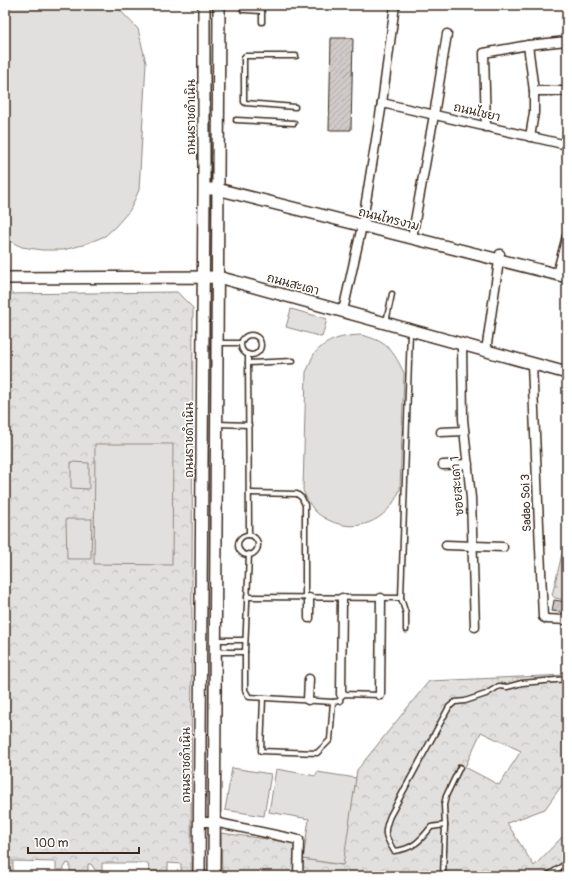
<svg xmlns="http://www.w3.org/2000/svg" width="572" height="881" font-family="Pangolin,'Playpen Sans Thai',sans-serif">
<defs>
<pattern id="forest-firs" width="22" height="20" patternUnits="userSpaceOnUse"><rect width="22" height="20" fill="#e2e0de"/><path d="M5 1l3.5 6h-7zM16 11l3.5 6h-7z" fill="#c3c0be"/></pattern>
<pattern id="park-crowns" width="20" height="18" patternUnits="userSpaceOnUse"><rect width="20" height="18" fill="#e2e0de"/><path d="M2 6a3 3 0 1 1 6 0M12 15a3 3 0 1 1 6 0" fill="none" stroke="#c3c0be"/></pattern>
<pattern id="building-hatch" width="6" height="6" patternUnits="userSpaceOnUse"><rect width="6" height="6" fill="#cfcac7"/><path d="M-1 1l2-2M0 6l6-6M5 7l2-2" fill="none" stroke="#b3aeaa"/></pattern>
</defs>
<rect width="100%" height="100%" fill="#fff"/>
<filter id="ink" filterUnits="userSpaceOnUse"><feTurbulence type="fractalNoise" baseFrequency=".025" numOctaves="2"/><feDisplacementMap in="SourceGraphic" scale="8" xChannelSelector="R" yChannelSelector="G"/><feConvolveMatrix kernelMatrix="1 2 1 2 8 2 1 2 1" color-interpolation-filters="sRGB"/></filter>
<g filter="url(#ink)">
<path fill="url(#forest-firs)" stroke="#8e857e" d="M566 538H567V600L555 598 552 595Z"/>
<g fill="url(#park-crowns)" stroke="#8e857e" fill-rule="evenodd">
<path d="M177 292 193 308 191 876H181V864L168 863V871H149L148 863H102V871L95 870 91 864H88V871H70V864L67 863 63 870H56V862L13 861V870H5V294Z"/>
<path d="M567 675V778L545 809 507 823 534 866 567 832V876H222L221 833 297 843 303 859 342 865 357 770 429 681ZM481 732 521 751 499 785 465 767Z"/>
</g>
<g fill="#e2e0de" stroke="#8e857e">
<path d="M5 5H115L138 29 146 63 139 190 130 210 115 227 105 236 83 245 63 250H42L22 247 5 239Z"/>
<path d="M291 309 327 319 322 337 286 327Z"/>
<path d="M361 335C387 341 393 350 404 373L400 489C388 523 353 536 323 517 313 512 307 500 303 490L306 372C309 367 311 359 314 354 327 339 342 336 361 335Z"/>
<path d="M95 444H173L172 565 94 564Z"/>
<path d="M71 462 89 463V489L71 488Z"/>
<path d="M66 519H92L91 559H67Z"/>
<path d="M232 768 271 774 264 816 225 810Z"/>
<path d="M276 769 316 776 317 772 356 778 343 865 303 859 309 819 269 812Z"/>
</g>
<g fill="url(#building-hatch)" stroke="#3b2a1e">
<path d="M331 38H353L351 130H329Z"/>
<path d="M554 600 567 602V613L552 611Z"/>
</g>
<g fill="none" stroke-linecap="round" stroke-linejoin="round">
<defs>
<g id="lane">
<path d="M243 5V10H245L261 11 262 12V22"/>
<path d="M295 107 246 103 244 102V58L245 56H296"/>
<path d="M236 120 294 123"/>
<path d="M386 322 392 294"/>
<circle cx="251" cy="345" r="10"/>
<path d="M219 343H241"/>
<path d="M248 354 249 535"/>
<path d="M248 363 293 361"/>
<path d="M217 424 249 425"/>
<path d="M250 493 297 494 302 498 305 505V597"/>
<circle cx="248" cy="545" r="10"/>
<path d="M249 554 245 652V690L249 697 333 702 340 701 341 694 380 695"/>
<path d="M247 597 401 598"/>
<path d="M406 630V614L401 598 410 331"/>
<path d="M216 640H245"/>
<path d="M217 652H245"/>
<path d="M263 698 261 751 317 753 330 740 333 702"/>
<path d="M445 825 431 827C420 841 413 849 394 851 385 836 383 833 390 816L449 707 455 702 465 701 486 694 499 686 507 687 522 683 567 679"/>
<path d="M443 876 445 825 444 805 446 796 460 767"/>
<path d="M547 876 567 863"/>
</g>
<g id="street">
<path d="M528 45 534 91V113L530 137"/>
<path d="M534 91H567"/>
<path d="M382 103 567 145"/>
<path d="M486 127 484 53 528 45 567 41"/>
<path d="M412 238 434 115 447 34"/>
<path d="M557 274 567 236"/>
<path d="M343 311 362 226 382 103 395 5"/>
<path d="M462 344 463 419 471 498 475 627"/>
<path d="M486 351 500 254"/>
<path d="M532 364 543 617 547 619 567 620"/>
<path d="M441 432 464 431"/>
<path d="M443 465 468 464"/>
<path d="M446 545 503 547"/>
<path d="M309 618V598"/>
<path d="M341 694 342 598"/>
<path d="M380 695 381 598"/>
<path d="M308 700 309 679"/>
<path d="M200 822H214L299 840 298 876"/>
</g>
<g id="secondary">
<path d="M210 189H217L567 277"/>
<path d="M5 278 218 277 567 373"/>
<path d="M199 876 204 188V5"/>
<path d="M214 876 219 5"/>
</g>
</defs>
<use href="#lane" stroke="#3b2a1e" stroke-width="7"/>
<use href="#street" stroke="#3b2a1e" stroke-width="11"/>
<use href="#secondary" stroke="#3b2a1e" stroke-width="14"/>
<use href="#lane" stroke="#fff" stroke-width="4"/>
<use href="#street" stroke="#fff" stroke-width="8"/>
<use href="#secondary" stroke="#fff" stroke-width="11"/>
</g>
</g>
<g text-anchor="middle" stroke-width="3.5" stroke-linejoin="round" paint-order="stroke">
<g font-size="12" fill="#3b2a1e" stroke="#fff">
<text transform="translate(477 112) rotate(13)" y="4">ถนนไชยา</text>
<text transform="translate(191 117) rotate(-90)" y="4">ถนนราชดำเนิน</text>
<text transform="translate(389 219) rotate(14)" y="4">ถนนไทรงาม</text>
<text transform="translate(293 284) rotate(15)" y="4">ถนนสะเดา</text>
<text transform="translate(189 440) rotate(-90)" y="4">ถนนราชดำเนิน</text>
<text transform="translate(457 486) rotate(-95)" y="4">ซอยสะเดา 1</text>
<text transform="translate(526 503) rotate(-92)" y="4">Sadao Soi 3</text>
<text transform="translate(186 765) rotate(-90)" y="4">ถนนราชดำเนิน</text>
</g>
</g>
<rect width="572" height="881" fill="none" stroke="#fff" stroke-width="20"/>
<rect x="10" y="10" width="552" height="861" fill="none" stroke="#3b2a1e" stroke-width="1.5" filter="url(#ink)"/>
<path d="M28 847v6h111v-6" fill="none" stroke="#3b2a1e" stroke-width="2"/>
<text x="34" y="847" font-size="12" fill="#3b2a1e" stroke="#ffffff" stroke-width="3" paint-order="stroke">100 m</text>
</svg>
